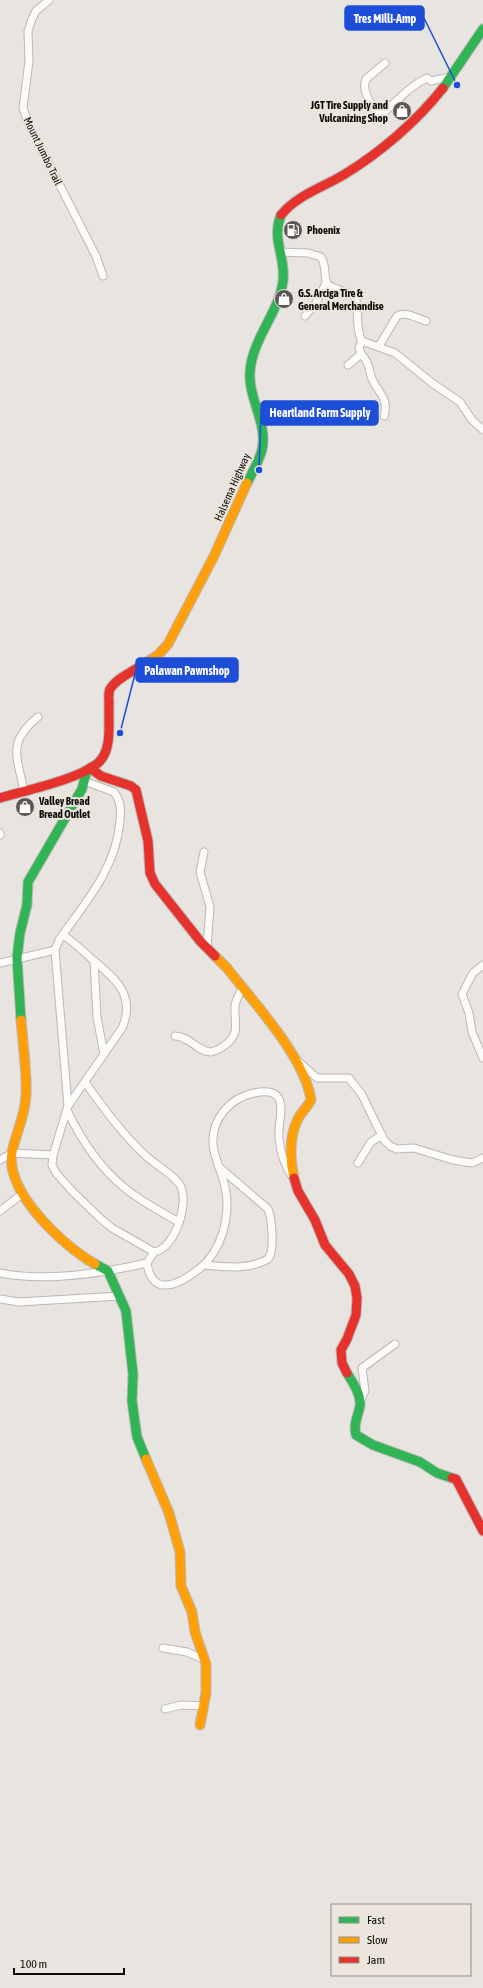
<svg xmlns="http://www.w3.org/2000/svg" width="483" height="1988" font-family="'Asap Condensed',sans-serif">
<rect width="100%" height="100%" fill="#e8e4e0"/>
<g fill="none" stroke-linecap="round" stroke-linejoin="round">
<defs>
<g id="street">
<path d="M49 0 36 11 32 19 28 31 29 61 23 108 30 127 96 256 103 276"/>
<path d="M385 63 366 79C361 91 371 104 378 114L383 113C398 101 409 86 427 78L431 81 451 77"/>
<path d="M279 252 308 253 321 257C328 268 322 279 329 286 336 289 346 291 353 295 361 301 354 328 362 341L395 353 432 383 460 402 472 420 483 430"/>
<path d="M305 316 316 303 326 283"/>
<path d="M379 346 397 316C406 311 416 318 426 321"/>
<path d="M361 354C370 363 368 368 372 379 379 394 389 398 384 416"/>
<path d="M348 365 361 354 359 347 362 341"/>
<path d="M84 781 114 792C121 801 121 810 120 821 116 869 85 903 59 940L55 950 68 1106 53 1155 52 1165 56 1173 73 1192 101 1219 112 1228 154 1252C175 1249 190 1202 180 1185 174 1175 154 1164 145 1155 122 1134 103 1108 85 1082"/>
<path d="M24 791C17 756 7 742 38 717"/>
<path d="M0 833V835"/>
<path d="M204 852 200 872 210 907 207 947"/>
<path d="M63 935C74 942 84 952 94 961 116 979 136 996 122 1028L68 1106"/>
<path d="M94 961 97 1017 104 1054"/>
<path d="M0 963 55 950"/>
<path d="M483 965 473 973 462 994 469 1013 472 1032 483 1058"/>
<path d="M175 1036C189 1036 198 1052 211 1052 216 1051 221 1048 225 1045 241 1034 234 1022 235 1006 236 999 239 994 242 989"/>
<path d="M297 1060 317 1078H349L362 1095 384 1140 390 1146 397 1149 414 1148 453 1160 472 1163 483 1158"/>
<path d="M67 1110C81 1140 101 1169 126 1189 142 1202 161 1212 179 1222"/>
<path d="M0 1160 12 1153 53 1155"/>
<path d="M358 1163 371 1142 382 1135"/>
<path d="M0 1211 22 1194"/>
<path d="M154 1252 147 1263C148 1272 153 1285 164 1285 176 1286 190 1276 199 1269 221 1252 230 1219 226 1192 224 1176 215 1161 213 1145 211 1119 230 1098 254 1093 294 1085 277 1119 279 1138 280 1153 285 1166 293 1178"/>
<path d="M204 1265C225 1267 249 1270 268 1259 275 1251 272 1219 268 1209L219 1167"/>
<path d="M0 1273C44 1282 103 1273 147 1263"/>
<path d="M0 1299 19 1302 120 1296"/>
<path d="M360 1402 365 1391 362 1368 395 1344"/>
<path d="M163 1648 187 1652 205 1660"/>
<path d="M165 1709 181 1705 204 1706"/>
</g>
<g id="fast">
<path d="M443 88 483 29"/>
<path d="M247 483C252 473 259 461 262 450 268 424 248 398 250 372 252 339 279 313 283 281 286 256 271 240 281 215"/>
<path d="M21 1020 17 958 20 933 27 905 28 882 82 789 87 770"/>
<path d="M95 1264 108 1271 126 1311 133 1374 132 1401 137 1437 146 1459"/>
<path d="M347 1373C353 1383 361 1394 360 1406 358 1416 353 1424 356 1435L373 1445 420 1462 437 1473 452 1478"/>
</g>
<g id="slow">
<path d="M139 667 158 655 168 644 214 556 247 483"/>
<path d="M215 956 227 968C254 1003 305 1057 311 1100 307 1108 300 1113 297 1121 289 1138 290 1161 294 1178"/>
<path d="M21 1020C23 1045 27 1071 26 1096 25 1116 16 1133 12 1152 5 1192 63 1246 95 1264"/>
<path d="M146 1459 169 1513 180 1552 181 1586 192 1612 195 1632 206 1664V1693L200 1725"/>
</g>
<g id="jam">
<path d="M281 215C297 195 324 187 345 174 381 152 417 121 443 88"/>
<path d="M90 768 101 776 131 786 136 790 148 841 150 873 155 884 200 941 215 956"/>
<path d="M0 798C27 790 77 780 98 763 113 750 108 722 109 704 109 700 108 693 110 689 116 679 130 673 139 667"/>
<path d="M294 1178 298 1191 315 1220 325 1245 349 1274 355 1286 357 1298 356 1315 347 1339 341 1350 342 1363 347 1373"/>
<path d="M452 1478 456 1479 483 1531"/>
</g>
</defs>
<use href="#street" stroke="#bbb8b5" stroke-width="9"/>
<use href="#fast" stroke="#bbb8b5" stroke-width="11"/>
<use href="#slow" stroke="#bbb8b5" stroke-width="11"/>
<use href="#jam" stroke="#bbb8b5" stroke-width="11"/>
<use href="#street" stroke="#fcfbfa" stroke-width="7"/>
<use href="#fast" stroke="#30b455" stroke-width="9"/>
<use href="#slow" stroke="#ff9f0a" stroke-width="9"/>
<use href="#jam" stroke="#e5322d" stroke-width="9"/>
</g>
<defs>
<symbol id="shop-disc" viewBox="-11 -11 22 22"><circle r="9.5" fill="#5a5754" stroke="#ebe5dc"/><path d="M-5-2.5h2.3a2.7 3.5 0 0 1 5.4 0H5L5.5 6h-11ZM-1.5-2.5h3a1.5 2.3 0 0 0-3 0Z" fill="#fff"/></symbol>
<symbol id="fuel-disc" viewBox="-11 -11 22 22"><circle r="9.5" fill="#5a5754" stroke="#ebe5dc"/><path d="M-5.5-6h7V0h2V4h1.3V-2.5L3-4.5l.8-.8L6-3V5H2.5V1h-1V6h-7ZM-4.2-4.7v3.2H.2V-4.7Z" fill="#fff"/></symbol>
</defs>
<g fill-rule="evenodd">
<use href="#shop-disc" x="391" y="100" width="22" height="22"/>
<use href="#fuel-disc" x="282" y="219" width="22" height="22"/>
<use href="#shop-disc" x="273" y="288" width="22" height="22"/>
<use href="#shop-disc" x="14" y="796" width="22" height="22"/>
</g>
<g text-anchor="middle" stroke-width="4" stroke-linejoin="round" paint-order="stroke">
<g font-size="11" font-weight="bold" fill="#0d0b08" stroke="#ebe5dc" text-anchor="start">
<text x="388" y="109" text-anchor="end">JGT Tire Supply and<tspan x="388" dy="13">Vulcanizing Shop</tspan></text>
<text x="307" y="234">Phoenix</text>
<text x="298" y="297">G.S. Arciga Tire &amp;<tspan x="298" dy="13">General Merchandise</tspan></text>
<text x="39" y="805">Valley Bread<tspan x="39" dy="13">Bread Outlet</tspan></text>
</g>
<g font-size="11" fill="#0d0b08" stroke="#ebe5dc">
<text transform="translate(43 151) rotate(64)" y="4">Mount Jumbo Trail</text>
<text transform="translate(232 487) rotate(-66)" y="4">Halsema Highway</text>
</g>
</g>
<path fill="none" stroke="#1d4ed8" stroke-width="1.5" d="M457 85L424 18M259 470L261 413M120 733L136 670"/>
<g fill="#1d4ed8" stroke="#ebe5dc" stroke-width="1.5">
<circle cx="457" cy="85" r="4"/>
<circle cx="259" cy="470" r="4"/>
<circle cx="120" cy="733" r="4"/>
</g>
<g fill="#1d4ed8" stroke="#1d4ed8" stroke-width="1.5">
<rect x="345" y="6" width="79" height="24" rx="4"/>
<rect x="261" y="401" width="117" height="24" rx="4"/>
<rect x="136" y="658" width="102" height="24" rx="4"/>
</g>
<g font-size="12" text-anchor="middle" font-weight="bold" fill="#fff">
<text x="385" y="23">Tres Milli-Amp</text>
<text x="320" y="417">Heartland Farm Supply</text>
<text x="187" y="675">Palawan Pawnshop</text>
</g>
<rect x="331" y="1904" width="140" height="72" fill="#ebe5dc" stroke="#928e87"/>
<rect x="339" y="1917" width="20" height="6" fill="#30b455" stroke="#928e87"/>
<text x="367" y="1924" font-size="12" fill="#0d0b08">Fast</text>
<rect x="339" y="1937" width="20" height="6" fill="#ff9f0a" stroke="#928e87"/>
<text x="367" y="1944" font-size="12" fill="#0d0b08">Slow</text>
<rect x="339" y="1957" width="20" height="6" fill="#e5322d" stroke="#928e87"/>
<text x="367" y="1964" font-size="12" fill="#0d0b08">Jam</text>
<path d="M14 1968v6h110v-6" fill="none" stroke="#0d0b08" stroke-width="2"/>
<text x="20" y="1968" font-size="12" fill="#0d0b08" stroke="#ebe5dc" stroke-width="3" paint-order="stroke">100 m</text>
</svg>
